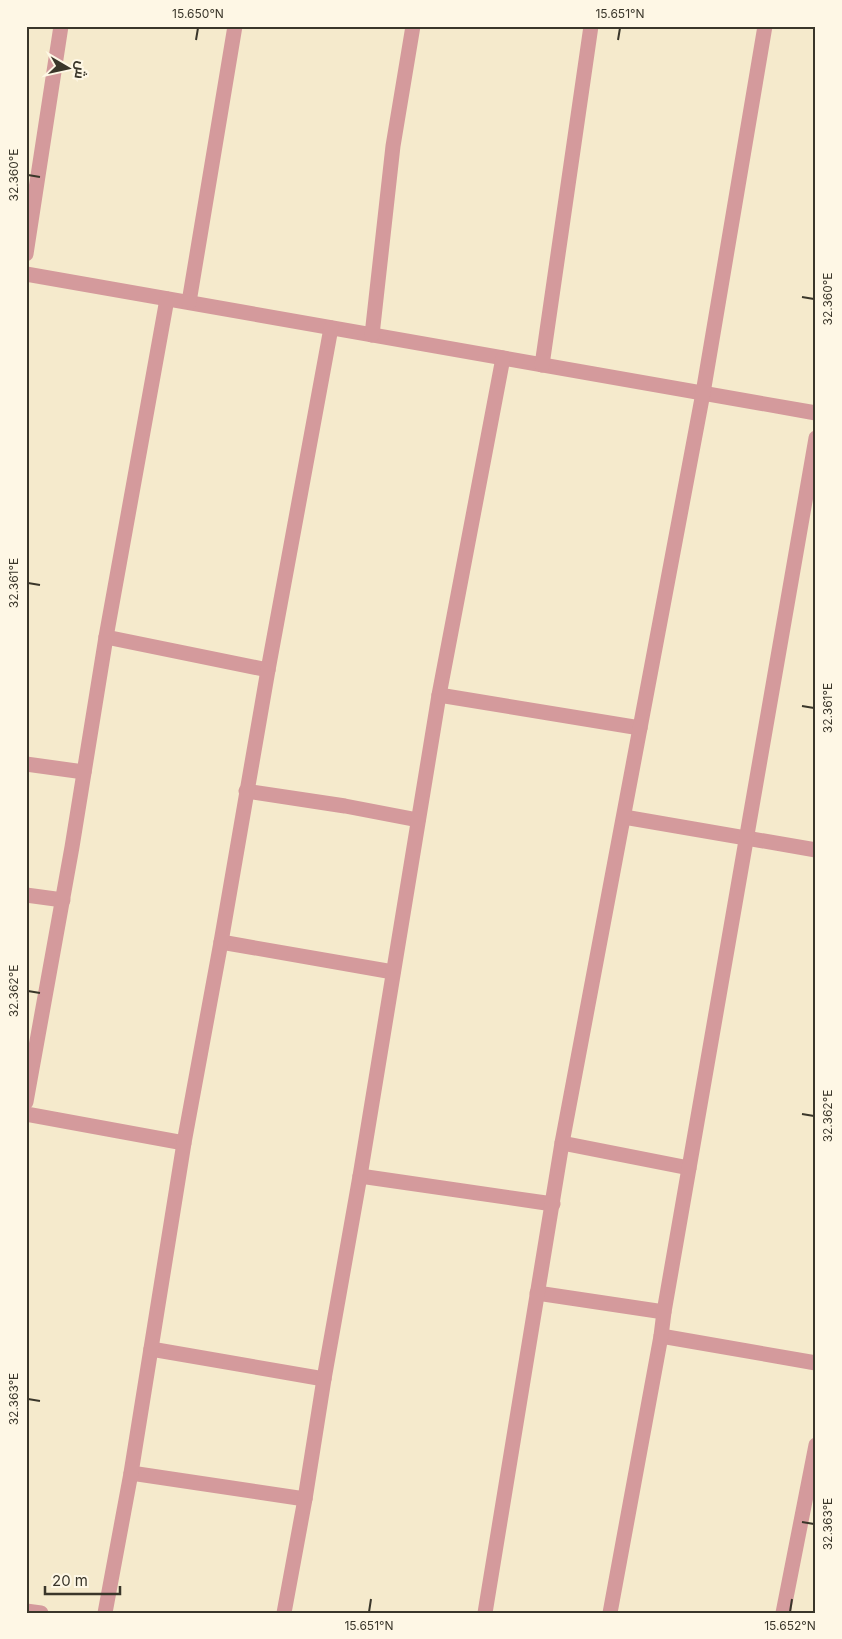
<svg xmlns="http://www.w3.org/2000/svg" width="842" height="1639" font-family="Inter,Cairo,sans-serif">
<rect width="100%" height="100%" fill="#f5eacc"/>
<g fill="none" stroke-linecap="round" stroke-linejoin="round">
<g stroke="#d49a9c" stroke-width="15">
<path d="M26 254 61 26"/>
<path d="M26 274 816 413"/>
<path d="M189 302 235 26"/>
<path d="M372 335 393 146 413 26"/>
<path d="M542 365 591 26"/>
<path d="M106 637 268 670"/>
<path d="M439 695 640 728"/>
<path d="M26 764 84 772"/>
<path d="M246 791 345 806 418 820"/>
<path d="M624 817 816 850"/>
<path d="M26 895 63 900"/>
<path d="M221 942 393 972"/>
<path d="M26 1102 72 847 106 637 167 299"/>
<path d="M26 1114 184 1143"/>
<path d="M562 1143 689 1168"/>
<path d="M360 1176 553 1204"/>
<path d="M537 1293 664 1312"/>
<path d="M661 1336 816 1363"/>
<path d="M151 1349 324 1379"/>
<path d="M131 1473 305 1499"/>
<path d="M26 1611 41 1613"/>
<path d="M105 1613 131 1473 184 1143 221 942 268 670 331 328"/>
<path d="M284 1613 305 1499 324 1379 360 1176 439 695 503 358"/>
<path d="M485 1613 562 1143 703 393 765 26"/>
<path d="M610 1613 661 1336 664 1312 816 438"/>
<path d="M783 1613 816 1445"/>
</g>
</g>
<path fill="none" stroke="#3a362a" stroke-width="2" d="M196 40 198 28M618 40 620 28M28 175 40 177M802 297 814 299M28 583 40 585M802 706 814 708M28 991 40 993M802 1114 814 1116M28 1399 40 1401M802 1522 814 1524M369 1612 371 1599M790 1612 792 1599"/>
<rect width="842" height="1639" fill="none" stroke="#fef7e5" stroke-width="55"/>
<g transform="translate(68 68) rotate(99)" stroke="#fef7e5" stroke-width="4" paint-order="stroke">
<path d="M0-4L9 19L0 12L-9 19Z" fill="#3a362a"/>
<text y="-8" font-size="14" font-weight="bold" text-anchor="middle" fill="#3a362a">ش</text>
</g>
<path d="M45 1586v8h75v-8" fill="none" stroke="#3a362a" stroke-width="2.5"/>
<text x="52" y="1586" font-size="15" fill="#3a362a" stroke="#fef7e5" stroke-width="4" paint-order="stroke">20 m</text>
<rect x="28" y="28" width="786" height="1584" fill="none" stroke="#3a362a" stroke-width="2"/>
<g font-size="12" text-anchor="middle" fill="#3a362a">
<text x="198" y="18">15.650°N</text>
<text x="620" y="18">15.651°N</text>
<text transform="translate(14 175) rotate(-90)" y="4">32.360°E</text>
<text transform="translate(828 299) rotate(-90)" y="4">32.360°E</text>
<text transform="translate(14 583) rotate(-90)" y="4">32.361°E</text>
<text transform="translate(828 708) rotate(-90)" y="4">32.361°E</text>
<text transform="translate(14 991) rotate(-90)" y="4">32.362°E</text>
<text transform="translate(828 1116) rotate(-90)" y="4">32.362°E</text>
<text transform="translate(14 1399) rotate(-90)" y="4">32.363°E</text>
<text transform="translate(828 1524) rotate(-90)" y="4">32.363°E</text>
<text x="369" y="1630">15.651°N</text>
<text x="790" y="1630">15.652°N</text>
</g>
</svg>
